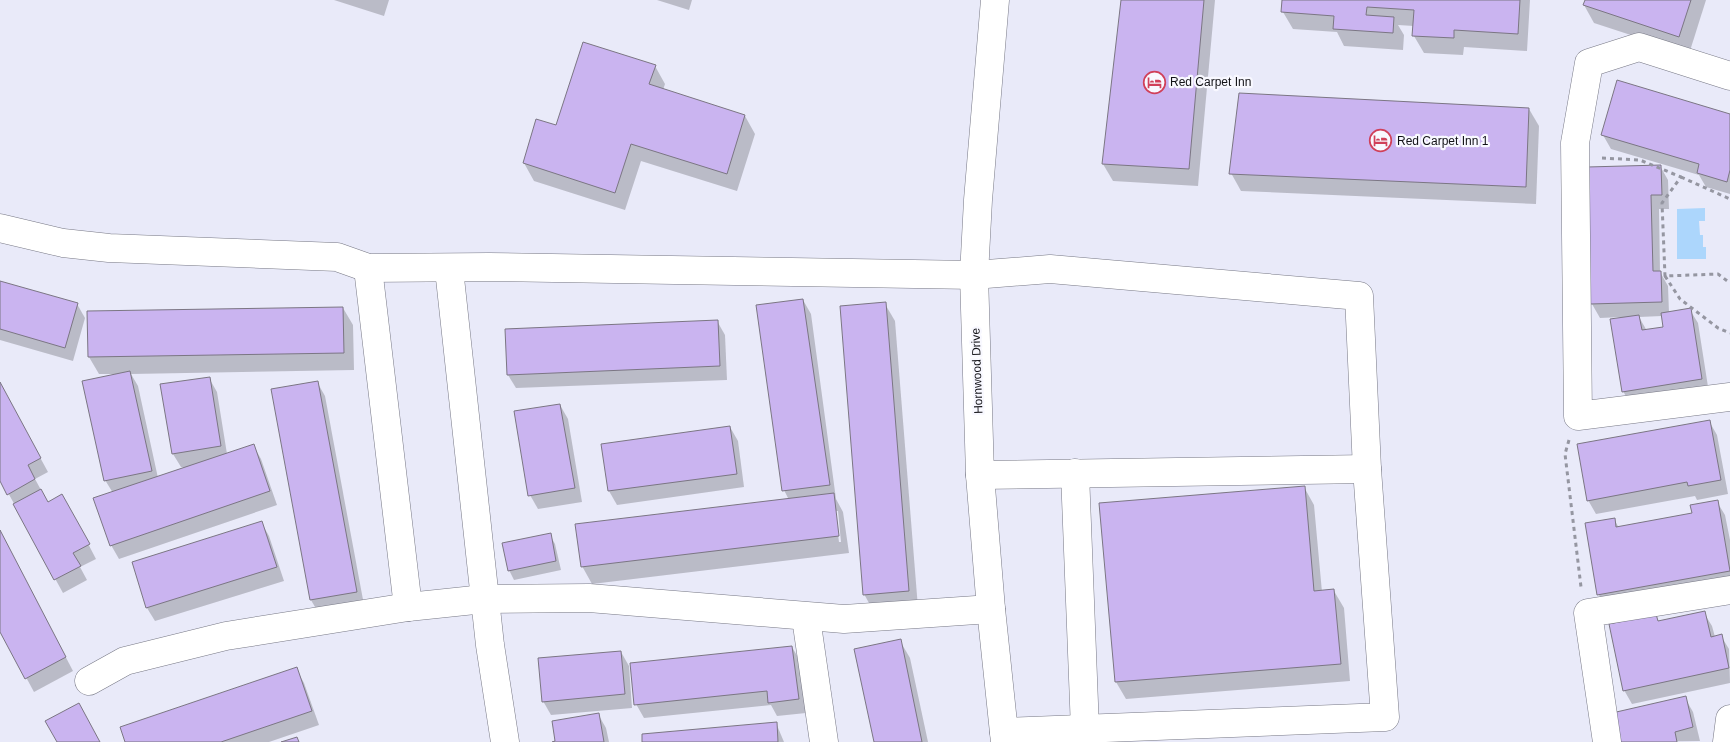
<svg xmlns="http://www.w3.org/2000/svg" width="1730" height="742" font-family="Arial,sans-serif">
<rect width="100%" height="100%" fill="#e9eaf9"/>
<path fill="#acd6fc" d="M1705 208V221H1699L1700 235H1703V247H1706V259H1677V209Z"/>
<g fill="#0003" fill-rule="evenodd">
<path d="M334 0H389L384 16Z"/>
<path d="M657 0H692L689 10Z"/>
<path d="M1122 0H1215L1198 186 1113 181 1103 164Z"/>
<path d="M1283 0H1530L1527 51 1464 47 1463 55 1424 53 1414 36V26L1398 25 1404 35 1403 50 1344 46 1337 32 1293 29 1283 12Z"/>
<path d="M1586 0H1706L1689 54 1594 23 1584 5Z"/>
<path d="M655 66 665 84 663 90 745 116 755 134 737 191 641 161 625 210 534 181 524 163Z"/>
<path d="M1529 109 1539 126 1536 204 1241 191 1231 173Z"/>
<path d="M1730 115V194L1706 187 1699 175 1611 149 1603 135Z"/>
<path d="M1660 166 1668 180 1669 209H1659L1660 272 1668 286 1669 313 1690 310 1698 323 1709 393 1631 405 1623 391 1622 317 1600 318 1592 304ZM1662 316 1664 328 1647 331 1639 317Z"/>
<path d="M0 282 77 304 85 318 73 361 0 340Z"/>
<path d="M803 300 811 314 836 499 843 512 849 553 592 584 582 566 789 500 784 490ZM835 511H838L841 542H839Z"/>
<path d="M885 304 895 321 918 608 874 612 864 594Z"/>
<path d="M343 308 353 325 354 370 131 374 138 386 158 478 187 468 181 467 173 454 209 378 217 392 227 454 253 445 261 459 277 505 119 559 111 545 113 493 105 480 115 374H99L89 357Z"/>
<path d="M717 321 725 335 727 380 516 388 508 375Z"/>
<path d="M317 382 325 396 364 605 319 614 311 600 273 390Z"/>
<path d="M0 384 48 472 35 479 41 490 48 503 70 509 96 559 80 567 87 580 63 593 0 478Z"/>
<path d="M560 405 568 419 582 502 538 509 530 495Z"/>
<path d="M1709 421 1717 435 1728 494 1697 500 1695 496 1596 514 1588 500Z"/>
<path d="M730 427 738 441 744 487 617 505 609 491Z"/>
<path d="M1304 487 1314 505 1322 592 1334 591 1344 608 1350 681 1126 699 1116 682Z"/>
<path d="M1717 502 1725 515 1730 540V586L1607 608 1599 595 1614 519 1619 528 1693 514Z"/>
<path d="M261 522 269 536 284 581 155 621 147 608 133 562Z"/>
<path d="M0 531 73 671 34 692 0 629Z"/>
<path d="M550 535 555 544 561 570 514 580 509 570Z"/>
<path d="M1704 613 1712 626 1715 637 1721 636 1729 649 1730 683 1632 704 1624 690 1655 615 1659 622Z"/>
<path d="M900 641 910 658 928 742H875Z"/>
<path d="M792 647 800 661 806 713 777 716 771 705 644 718 636 704Z"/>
<path d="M621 652 629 666 632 708 551 715 543 701Z"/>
<path d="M296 669 304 683 319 725 269 742H126Z"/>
<path d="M1685 698 1693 712 1700 741 1620 742Z"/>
<path d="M598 714 606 728 609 742H557Z"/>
<path d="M776 723 784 742H644Z"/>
</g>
<g fill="#cab4f0" stroke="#7b7683">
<path d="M1121 0H1204L1189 169 1102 164Z"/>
<path d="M1282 0H1520L1518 34 1454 30V38L1412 36 1414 10 1367 7 1366 15 1394 17 1393 33 1333 29 1334 16 1281 12Z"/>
<path d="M1585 0H1691L1679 37 1583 5Z"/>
<path d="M583 42 656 65 649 84 745 115 727 174 631 144 615 193 523 163 536 119 556 125Z"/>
<path d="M1617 80 1730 114V170L1727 182 1697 173 1699 164 1601 135Z"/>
<path d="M1239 93 1529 108 1526 187 1229 174Z"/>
<path d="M1661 165 1662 195H1651L1653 271H1661L1662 302 1590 304 1587 167Z"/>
<path d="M0 281 78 303 65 348 0 329Z"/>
<path d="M803 299 830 485 782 491 756 305Z"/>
<path d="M886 302 909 591 863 595 840 306Z"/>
<path d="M343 307 344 353 88 357 87 311Z"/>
<path d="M1691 308 1702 379 1622 392 1610 319 1639 315 1642 330 1663 327 1661 313Z"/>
<path d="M718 320 720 366 507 375 505 329Z"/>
<path d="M130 371 152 471 104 481 82 381Z"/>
<path d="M210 377 221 446 172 454 160 384Z"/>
<path d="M318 381 357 592 310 600 271 389Z"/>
<path d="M0 382 41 458 28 465 35 479 7 495 0 481Z"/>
<path d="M560 404 575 488 528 496 514 411Z"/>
<path d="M1710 420 1721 480 1688 486 1687 482 1587 501 1577 444Z"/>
<path d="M730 426 737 474 608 491 601 444Z"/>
<path d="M254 444 270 491 110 546 93 498Z"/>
<path d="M1305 486 1314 591 1334 589 1341 664 1115 682 1099 503Z"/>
<path d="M41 489 48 502 62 494 90 544 73 553 81 566 54 580 13 504Z"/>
<path d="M834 493 839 536 581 567 575 524Z"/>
<path d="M1718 500 1730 571 1597 595 1585 523 1615 518 1616 527 1692 513 1690 505Z"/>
<path d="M262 521 277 567 146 608 132 562Z"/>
<path d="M0 530 66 657 25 679 0 632Z"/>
<path d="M551 533 556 561 508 571 502 543Z"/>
<path d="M1705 611 1711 637 1722 634 1729 668 1623 691 1609 624 1656 614 1658 621Z"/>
<path d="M901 639 922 742H874L854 649Z"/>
<path d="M792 646 799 699 768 703 767 691 634 705 630 663Z"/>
<path d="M621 651 625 694 542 702 538 658Z"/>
<path d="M297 667 312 711 221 742H125L120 727Z"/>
<path d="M1686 696 1693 727 1675 732 1677 742H1619L1612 713Z"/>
<path d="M79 703 100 742H57L45 721Z"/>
<path d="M599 713 604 742H552L555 741 552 721Z"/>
<path d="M777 722 778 742H642V734Z"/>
<path d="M297 737 299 742H281Z"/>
</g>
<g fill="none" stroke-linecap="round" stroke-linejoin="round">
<defs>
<g id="minor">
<path d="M995 0 978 200 974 275 980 475 991 609 1005 742"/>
<path d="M1730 76 1639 47 1589 63 1575 143 1578 416 1730 397"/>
<path d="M0 228 63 243 109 248 337 257 368 268 489 267 974 275 1050 269 1359 296 1367 469 1385 717 1004 732"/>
<path d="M368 268 408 607"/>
<path d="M449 269 490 645 505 742"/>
<path d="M1075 473 1085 729"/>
<path d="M980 475 1367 469"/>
<path d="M806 618 824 742"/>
<path d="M89 681 125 661 226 636 408 607 484 599 589 598 844 619 991 609"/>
<path d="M1607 742 1588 613 1730 590"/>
<path d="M1727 742 1730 719"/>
</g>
</defs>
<use href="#minor" stroke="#777885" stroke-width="29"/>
<g stroke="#9596a1" stroke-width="3" stroke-dasharray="4 4" stroke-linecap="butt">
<path d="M1602 158 1640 160 1681 177 1662 203 1665 276 1718 274 1730 283"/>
<path d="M1681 177 1730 199"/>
<path d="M1665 276 1680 299 1718 328 1730 333"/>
<path d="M1569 440 1565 454 1581 587"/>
</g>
<use href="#minor" stroke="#fff" stroke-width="28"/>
</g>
<defs>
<symbol id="hotel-ring" viewBox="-11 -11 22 22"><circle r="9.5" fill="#f8f8ff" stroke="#d0405a" stroke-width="1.5"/><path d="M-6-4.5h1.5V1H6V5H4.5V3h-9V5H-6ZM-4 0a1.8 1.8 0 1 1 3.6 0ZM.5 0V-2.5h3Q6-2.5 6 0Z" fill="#d0405a"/></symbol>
</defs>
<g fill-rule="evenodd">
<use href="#hotel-ring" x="1142" y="70" width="25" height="25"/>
<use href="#hotel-ring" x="1368" y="128" width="25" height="25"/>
</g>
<g text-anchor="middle" stroke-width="4.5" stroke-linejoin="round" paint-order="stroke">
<g font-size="12" fill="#121217" stroke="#f8f8ff" text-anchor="start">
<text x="1170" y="86">Red Carpet Inn</text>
<text x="1397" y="145">Red Carpet Inn 1</text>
</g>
<g font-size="12" fill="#121217" stroke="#f8f8ff">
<text transform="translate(977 371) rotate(-92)" y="4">Hornwood Drive</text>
</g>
</g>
</svg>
